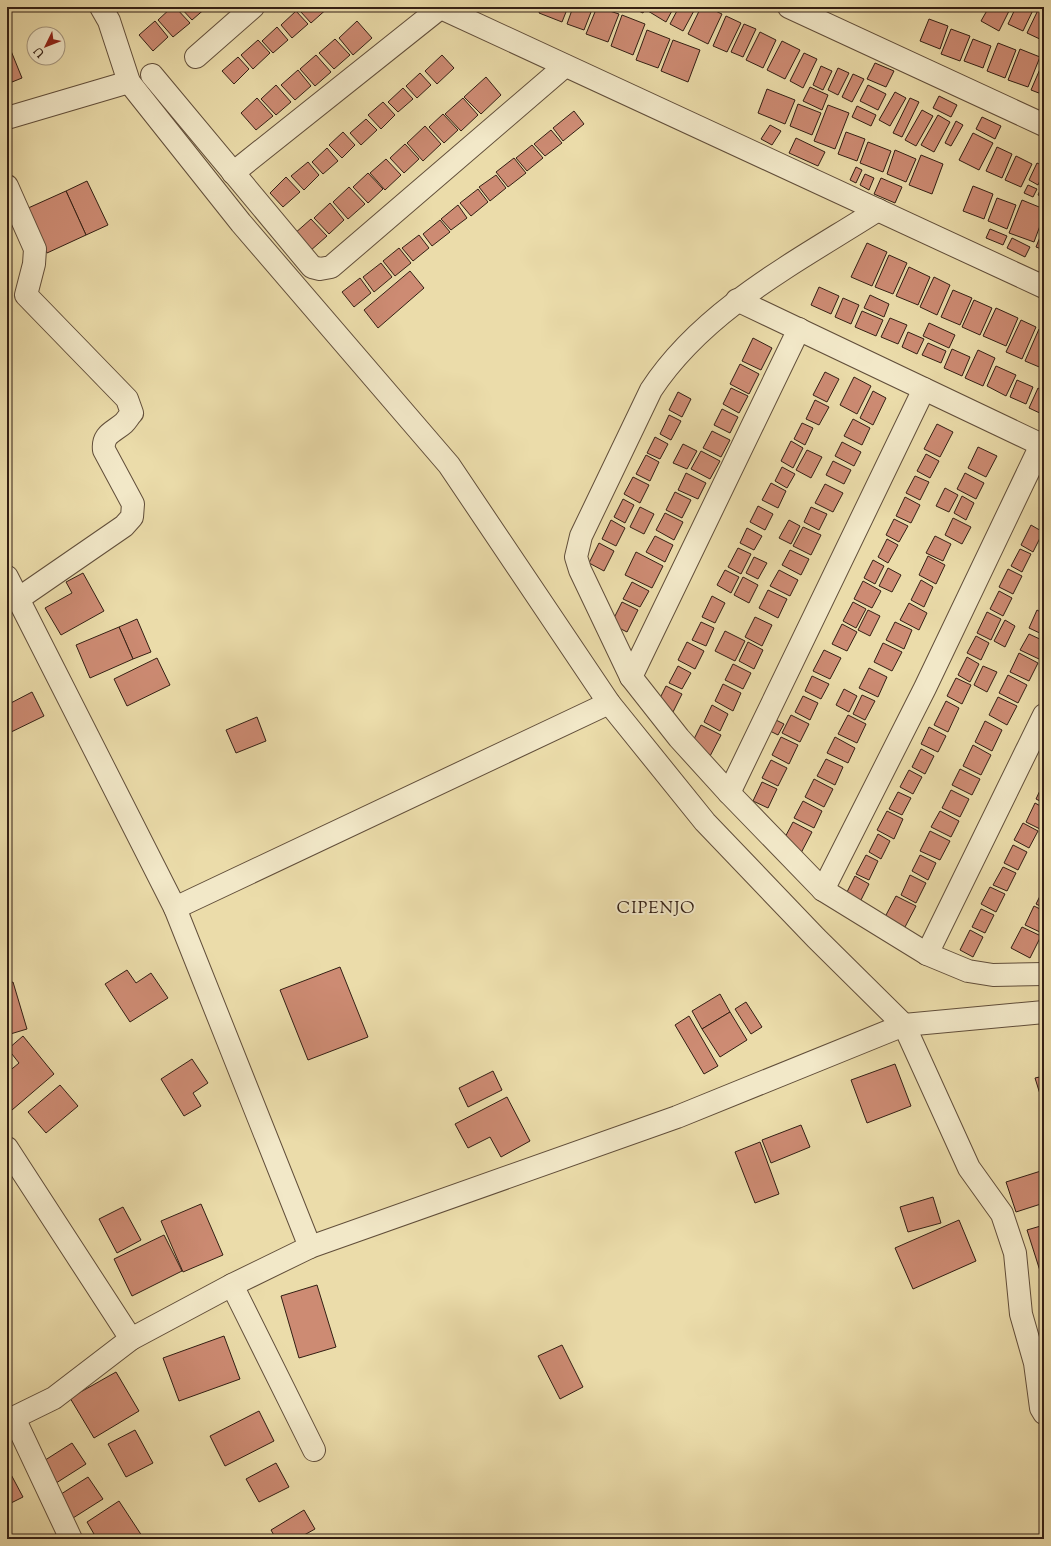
<svg xmlns="http://www.w3.org/2000/svg" width="1051" height="1546" font-family="'Sorts Mill Goudy',serif">
<rect width="100%" height="100%" fill="#ebdcaa"/>
<filter id="stains"><feTurbulence type="fractalNoise" baseFrequency=".005" numOctaves="4"/><feColorMatrix values="0 0 0 0 .2 0 0 0 0 .09 0 0 0 0 .02 0 0 0 .5 -.17"/></filter>
<radialGradient id="worn" r=".72"><stop offset=".6" stop-color="#630" stop-opacity="0"/><stop offset="1" stop-color="#630" stop-opacity=".3"/></radialGradient>
<g fill="#cd8b73" stroke="#331f14">
<path d="M172 7H175L190 23 173 37 158 20Z"/>
<path d="M180 7H207L192 20Z"/>
<path d="M305 7H329L311 23 300 11Z"/>
<path d="M541 7H568L562 22 539 13Z"/>
<path d="M573 7H593L584 30 567 24Z"/>
<path d="M597 7 619 14 608 42 586 34Z"/>
<path d="M630 7H646L643 13Z"/>
<path d="M651 7H674L666 22 648 11Z"/>
<path d="M679 7H696L683 31 670 24Z"/>
<path d="M701 7H707L722 14 708 44 688 34Z"/>
<path d="M989 7H1011L999 31 981 21Z"/>
<path d="M1016 7 1034 8 1023 31 1008 24Z"/>
<path d="M1039 8 1044 10V41L1027 33Z"/>
<path d="M296 11 308 24 292 38 281 25Z"/>
<path d="M622 15 645 24 633 55 611 46Z"/>
<path d="M726 16 741 23 727 52 713 46Z"/>
<path d="M929 19 948 26 940 49 920 41Z"/>
<path d="M155 21 168 37 153 51 139 35Z"/>
<path d="M357 21 372 38 353 55 339 38Z"/>
<path d="M744 24 756 29 743 57 731 52Z"/>
<path d="M277 27 288 40 273 53 262 41Z"/>
<path d="M951 29 970 36 960 61 941 54Z"/>
<path d="M647 30 670 39 658 68 636 60Z"/>
<path d="M760 32 776 40 763 68 746 60Z"/>
<path d="M335 39 350 55 334 69 319 53Z"/>
<path d="M973 39 991 46 983 68 964 61Z"/>
<path d="M258 40 270 53 253 69 241 55Z"/>
<path d="M673 40 700 50 688 82 661 71Z"/>
<path d="M7 41 22 78 7 84Z"/>
<path d="M782 41 800 50 785 79 767 70Z"/>
<path d="M998 43 1016 50 1005 78 987 71Z"/>
<path d="M1020 49 1040 57 1028 87 1008 80Z"/>
<path d="M804 53 817 59 803 88 790 81Z"/>
<path d="M316 55 331 72 315 86 300 69Z"/>
<path d="M442 55 454 68 437 84 425 71Z"/>
<path d="M238 57 249 69 234 84 222 71Z"/>
<path d="M875 63 894 71 886 87 867 79Z"/>
<path d="M821 66 832 71 823 90 813 85Z"/>
<path d="M838 68 849 73 838 95 828 90Z"/>
<path d="M1040 69 1044 70V95L1031 90Z"/>
<path d="M298 70 311 86 295 100 281 85Z"/>
<path d="M420 73 431 85 417 98 406 86Z"/>
<path d="M853 74 864 79 852 102 842 97Z"/>
<path d="M486 77 501 95 481 114 464 97Z"/>
<path d="M276 85 291 102 276 115 261 99Z"/>
<path d="M868 85 886 94 878 110 860 101Z"/>
<path d="M810 87 828 95 822 110 803 101Z"/>
<path d="M403 88 413 99 398 112 388 102Z"/>
<path d="M767 89 795 100 785 124 758 113Z"/>
<path d="M895 92 906 98 890 126 879 120Z"/>
<path d="M939 96 957 105 951 117 933 108Z"/>
<path d="M257 98 273 116 256 130 241 113Z"/>
<path d="M463 98 478 115 461 131 445 114Z"/>
<path d="M910 98 919 102 902 137 893 133Z"/>
<path d="M383 102 395 115 381 129 368 115Z"/>
<path d="M798 104 821 113 812 135 790 126Z"/>
<path d="M828 105 849 113 835 149 814 141Z"/>
<path d="M857 106 876 115 871 126 852 117Z"/>
<path d="M922 110 933 116 916 146 905 140Z"/>
<path d="M574 111 584 124 563 141 553 128Z"/>
<path d="M443 114 458 130 444 143 429 127Z"/>
<path d="M938 115 950 122 934 152 921 145Z"/>
<path d="M982 117 1001 126 995 139 976 129Z"/>
<path d="M366 119 377 130 361 145 350 133Z"/>
<path d="M956 121 963 125 951 146 945 143Z"/>
<path d="M770 125 781 131 772 145 761 139Z"/>
<path d="M425 126 441 144 423 161 407 143Z"/>
<path d="M551 130 562 143 545 156 534 144Z"/>
<path d="M343 132 355 145 342 158 329 145Z"/>
<path d="M846 132 865 139 857 161 838 154Z"/>
<path d="M973 133 993 143 979 170 959 160Z"/>
<path d="M796 138 825 152 818 166 789 153Z"/>
<path d="M868 142 891 151 883 172 860 163Z"/>
<path d="M405 144 419 159 404 173 390 158Z"/>
<path d="M532 145 543 158 527 171 516 158Z"/>
<path d="M997 147 1012 154 1002 178 986 171Z"/>
<path d="M327 148 338 161 323 174 312 162Z"/>
<path d="M895 150 916 159 906 182 887 174Z"/>
<path d="M921 155 943 164 932 194 909 185Z"/>
<path d="M1016 156 1032 164 1021 187 1005 180Z"/>
<path d="M514 158 526 173 508 187 496 172Z"/>
<path d="M386 159 401 175 385 190 370 173Z"/>
<path d="M308 162 319 175 304 190 291 176Z"/>
<path d="M1037 163 1044 166V172L1038 185 1029 180Z"/>
<path d="M856 167 862 170 856 183 850 180Z"/>
<path d="M368 173 383 189 368 203 353 187Z"/>
<path d="M865 174 874 178 869 190 860 185Z"/>
<path d="M496 175 506 188 490 201 479 187Z"/>
<path d="M286 177 300 192 283 207 270 193Z"/>
<path d="M881 178 902 187 895 203 874 194Z"/>
<path d="M87 181 108 225 86 235 66 191Z"/>
<path d="M1044 181V198L1038 195Z"/>
<path d="M1028 185 1037 189 1033 197 1024 193Z"/>
<path d="M973 186 993 194 984 219 963 211Z"/>
<path d="M349 187 365 204 348 219 333 202Z"/>
<path d="M478 189 488 202 471 216 460 203Z"/>
<path d="M66 191 86 235 47 253 26 209Z"/>
<path d="M997 198 1016 205 1007 229 988 221Z"/>
<path d="M1022 200 1044 209V215L1034 242 1009 233Z"/>
<path d="M330 203 344 220 329 234 314 218Z"/>
<path d="M458 205 467 218 451 230 441 219Z"/>
<path d="M311 219 327 236 310 251 294 234Z"/>
<path d="M440 220 450 232 432 246 423 234Z"/>
<path d="M1044 227V250L1036 247Z"/>
<path d="M990 229 1007 236 1003 245 986 238Z"/>
<path d="M419 235 429 248 413 261 402 248Z"/>
<path d="M1012 238 1030 247 1025 257 1007 248Z"/>
<path d="M867 243 887 252 872 286 851 277Z"/>
<path d="M399 248 411 263 395 276 383 261Z"/>
<path d="M889 255 907 263 893 294 875 287Z"/>
<path d="M381 263 392 277 374 292 363 277Z"/>
<path d="M909 267 930 277 918 305 896 296Z"/>
<path d="M410 271 424 288 378 328 364 310Z"/>
<path d="M934 277 950 285 937 315 920 307Z"/>
<path d="M360 278 371 293 354 307 342 292Z"/>
<path d="M819 287 839 296 831 314 811 305Z"/>
<path d="M953 290 972 298 960 325 941 317Z"/>
<path d="M870 295 889 304 884 317 864 308Z"/>
<path d="M843 298 859 305 851 324 835 317Z"/>
<path d="M974 300 992 308 980 335 962 327Z"/>
<path d="M996 308 1018 318 1006 346 983 336Z"/>
<path d="M862 311 883 320 876 336 855 327Z"/>
<path d="M890 318 907 325 898 344 881 337Z"/>
<path d="M1021 320 1036 327 1022 359 1006 352Z"/>
<path d="M929 323 955 335 949 348 923 336Z"/>
<path d="M1039 329 1044 331V369L1025 361Z"/>
<path d="M908 332 924 339 917 354 902 347Z"/>
<path d="M753 338 772 348 761 370 742 361Z"/>
<path d="M928 343 946 351 941 363 922 355Z"/>
<path d="M952 349 970 357 962 376 944 368Z"/>
<path d="M978 350 995 358 983 386 965 378Z"/>
<path d="M740 364 759 374 749 394 730 384Z"/>
<path d="M996 366 1016 375 1006 396 987 386Z"/>
<path d="M825 372 839 379 827 402 813 395Z"/>
<path d="M854 377 871 386 857 414 840 405Z"/>
<path d="M1017 380 1033 387 1026 404 1010 397Z"/>
<path d="M731 388 748 396 739 413 723 404Z"/>
<path d="M1038 388 1044 391V415L1029 408Z"/>
<path d="M873 391 886 398 873 425 860 418Z"/>
<path d="M678 392 691 399 682 417 669 410Z"/>
<path d="M815 400 829 407 819 425 806 419Z"/>
<path d="M722 409 738 417 730 433 714 425Z"/>
<path d="M669 415 681 421 671 440 660 434Z"/>
<path d="M853 419 870 428 862 445 844 436Z"/>
<path d="M802 423 813 428 805 445 794 439Z"/>
<path d="M937 424 953 432 940 457 924 449Z"/>
<path d="M712 431 730 440 721 457 703 448Z"/>
<path d="M655 437 668 444 660 459 647 453Z"/>
<path d="M791 441 803 448 793 468 781 461Z"/>
<path d="M842 442 861 452 854 466 835 456Z"/>
<path d="M683 444 697 451 687 469 673 463Z"/>
<path d="M978 447 997 456 986 477 968 468Z"/>
<path d="M807 450 822 457 811 478 796 470Z"/>
<path d="M701 451 720 461 710 479 691 469Z"/>
<path d="M926 454 939 461 930 478 917 471Z"/>
<path d="M646 455 659 462 650 481 636 474Z"/>
<path d="M833 461 851 470 844 484 826 475Z"/>
<path d="M782 467 795 474 787 488 775 481Z"/>
<path d="M686 473 706 483 698 499 678 490Z"/>
<path d="M965 473 984 483 976 499 957 489Z"/>
<path d="M915 476 929 482 920 500 906 493Z"/>
<path d="M633 477 649 485 640 503 624 494Z"/>
<path d="M771 483 786 491 778 508 762 500Z"/>
<path d="M825 484 843 493 833 512 815 503Z"/>
<path d="M945 488 958 495 949 512 936 506Z"/>
<path d="M675 492 691 500 682 518 666 510Z"/>
<path d="M962 496 974 503 966 520 954 513Z"/>
<path d="M905 497 920 505 911 523 896 516Z"/>
<path d="M623 499 634 505 625 523 614 517Z"/>
<path d="M758 506 773 514 765 530 750 522Z"/>
<path d="M640 507 654 514 644 534 630 527Z"/>
<path d="M811 507 827 514 819 530 804 522Z"/>
<path d="M665 513 683 522 674 540 656 530Z"/>
<path d="M953 518 971 527 962 544 945 535Z"/>
<path d="M894 519 908 526 899 542 886 535Z"/>
<path d="M611 520 625 528 616 546 602 539Z"/>
<path d="M789 520 800 526 791 544 779 538Z"/>
<path d="M1031 525 1043 532 1033 552 1021 545Z"/>
<path d="M803 527 821 535 811 555 793 546Z"/>
<path d="M747 528 762 536 754 550 740 543Z"/>
<path d="M655 536 673 545 665 562 646 552Z"/>
<path d="M935 536 951 544 943 561 926 553Z"/>
<path d="M887 539 898 545 888 563 878 557Z"/>
<path d="M599 543 614 551 604 571 589 563Z"/>
<path d="M738 548 751 554 741 574 728 567Z"/>
<path d="M1020 549 1031 554 1022 572 1011 566Z"/>
<path d="M790 550 809 559 801 575 782 565Z"/>
<path d="M636 552 663 566 652 588 625 575Z"/>
<path d="M928 556 945 565 936 584 919 575Z"/>
<path d="M754 557 767 563 758 579 746 573Z"/>
<path d="M873 560 884 566 875 584 864 578Z"/>
<path d="M888 568 901 575 892 592 879 586Z"/>
<path d="M1008 569 1022 576 1013 594 999 587Z"/>
<path d="M725 570 739 577 731 593 717 585Z"/>
<path d="M779 570 798 580 790 596 770 586Z"/>
<path d="M83 573 104 611 61 635 45 608 72 593 66 582Z"/>
<path d="M743 577 758 585 749 603 734 595Z"/>
<path d="M921 580 933 587 924 607 911 600Z"/>
<path d="M863 581 881 591 872 608 854 599Z"/>
<path d="M632 582 649 591 640 607 623 599Z"/>
<path d="M768 590 787 599 778 618 759 608Z"/>
<path d="M999 591 1012 598 1003 616 990 609Z"/>
<path d="M712 596 725 603 715 623 702 617Z"/>
<path d="M622 602 638 610 627 632 611 624Z"/>
<path d="M853 602 866 609 856 628 843 621Z"/>
<path d="M909 603 927 613 919 630 900 620Z"/>
<path d="M868 610 880 616 870 636 858 630Z"/>
<path d="M1037 610 1044 614V635L1029 628Z"/>
<path d="M987 612 1001 619 991 640 977 633Z"/>
<path d="M755 617 772 625 762 646 745 637Z"/>
<path d="M137 619 151 652 133 659 119 627Z"/>
<path d="M1005 620 1015 626 1005 647 994 641Z"/>
<path d="M701 622 714 628 706 646 692 640Z"/>
<path d="M895 622 912 630 904 649 886 640Z"/>
<path d="M842 624 857 632 847 651 832 644Z"/>
<path d="M119 627 133 659 90 678 76 645Z"/>
<path d="M725 631 745 641 735 661 715 651Z"/>
<path d="M1029 634 1044 641V650L1039 659 1020 650Z"/>
<path d="M976 636 989 643 981 660 967 653Z"/>
<path d="M687 642 704 651 695 669 678 660Z"/>
<path d="M748 642 763 650 754 669 739 661Z"/>
<path d="M883 643 902 652 892 671 874 662Z"/>
<path d="M824 650 841 658 830 679 813 671Z"/>
<path d="M1019 653 1038 663 1029 681 1010 672Z"/>
<path d="M967 657 979 664 970 682 958 675Z"/>
<path d="M157 658 170 685 127 706 114 679Z"/>
<path d="M733 664 751 673 743 689 725 680Z"/>
<path d="M678 666 691 673 682 689 669 683Z"/>
<path d="M983 666 997 672 987 692 974 685Z"/>
<path d="M869 668 887 677 878 697 859 688Z"/>
<path d="M1008 675 1027 685 1018 703 999 693Z"/>
<path d="M812 676 829 684 821 699 805 691Z"/>
<path d="M956 678 971 685 962 704 947 696Z"/>
<path d="M723 684 741 693 733 711 715 701Z"/>
<path d="M666 686 682 694 672 714 656 706Z"/>
<path d="M844 689 857 696 849 712 836 705Z"/>
<path d="M32 692 44 716 7 734V705Z"/>
<path d="M862 695 875 701 865 720 853 714Z"/>
<path d="M803 696 818 703 810 720 795 712Z"/>
<path d="M998 697 1017 706 1007 725 989 715Z"/>
<path d="M946 701 959 708 948 732 934 725Z"/>
<path d="M712 705 728 714 720 731 704 722Z"/>
<path d="M791 715 809 724 800 742 782 733Z"/>
<path d="M848 715 866 724 857 743 838 734Z"/>
<path d="M257 717 266 741 236 753 226 730Z"/>
<path d="M774 719 784 724 778 735 768 730Z"/>
<path d="M985 721 1002 730 992 751 975 742Z"/>
<path d="M701 725 721 735 709 758 690 747Z"/>
<path d="M929 727 946 736 938 752 921 744Z"/>
<path d="M781 737 798 745 789 764 772 755Z"/>
<path d="M835 737 855 748 848 763 827 753Z"/>
<path d="M973 745 991 755 981 775 963 766Z"/>
<path d="M921 749 934 756 925 774 912 767Z"/>
<path d="M826 759 843 767 835 785 817 776Z"/>
<path d="M771 760 787 768 778 786 762 778Z"/>
<path d="M960 769 980 779 972 795 952 785Z"/>
<path d="M909 770 922 777 913 794 900 787Z"/>
<path d="M814 779 833 789 824 807 805 797Z"/>
<path d="M762 782 777 789 768 808 753 801Z"/>
<path d="M1044 782V803L1036 799Z"/>
<path d="M951 790 969 799 960 817 942 808Z"/>
<path d="M898 792 911 798 902 815 889 809Z"/>
<path d="M803 801 822 811 814 828 794 818Z"/>
<path d="M1035 803 1044 808V821L1040 829 1026 822Z"/>
<path d="M887 811 903 819 894 839 877 830Z"/>
<path d="M940 811 959 821 951 837 931 827Z"/>
<path d="M793 822 812 832 801 853 782 843Z"/>
<path d="M1023 823 1038 831 1029 848 1014 840Z"/>
<path d="M930 831 950 841 940 860 920 851Z"/>
<path d="M878 834 890 841 881 859 869 852Z"/>
<path d="M1013 845 1027 852 1018 870 1004 863Z"/>
<path d="M866 855 878 861 869 880 856 874Z"/>
<path d="M920 855 936 863 928 880 912 871Z"/>
<path d="M1003 867 1016 873 1007 891 993 885Z"/>
<path d="M910 875 926 883 916 903 901 895Z"/>
<path d="M855 876 869 884 858 906 844 898Z"/>
<path d="M990 887 1005 894 996 912 981 904Z"/>
<path d="M1044 888V908L1036 904Z"/>
<path d="M896 896 916 906 905 927 885 917Z"/>
<path d="M1034 906 1044 911 1042 933 1025 925Z"/>
<path d="M981 909 994 915 985 933 972 927Z"/>
<path d="M1022 927 1041 936 1030 958 1011 948Z"/>
<path d="M970 930 983 937 973 957 960 950Z"/>
<path d="M340 967 368 1037 308 1060 280 990Z"/>
<path d="M127 970 136 983 151 973 168 998 130 1022 105 984Z"/>
<path d="M13 982 27 1029 7 1035V984Z"/>
<path d="M720 994 730 1012 702 1029 692 1011Z"/>
<path d="M746 1002 762 1027 751 1034 735 1009Z"/>
<path d="M730 1012 747 1040 720 1057 702 1029Z"/>
<path d="M689 1016 718 1066 704 1074 675 1025Z"/>
<path d="M23 1036 54 1074 12 1110 7 1104V1073L19 1063 8 1049Z"/>
<path d="M192 1059 208 1083 193 1093 201 1106 184 1116 161 1079Z"/>
<path d="M895 1064 911 1106 867 1123 851 1080Z"/>
<path d="M493 1071 502 1090 468 1107 459 1088Z"/>
<path d="M1044 1076V1107L1035 1078Z"/>
<path d="M60 1085 78 1106 46 1133 28 1112Z"/>
<path d="M507 1097 530 1141 501 1157 490 1137 468 1148 455 1124Z"/>
<path d="M801 1125 810 1147 771 1163 762 1140Z"/>
<path d="M760 1142 779 1194 755 1203 735 1152Z"/>
<path d="M1044 1170V1203L1016 1212 1006 1182Z"/>
<path d="M933 1197 941 1223 908 1232 900 1207Z"/>
<path d="M201 1204 223 1255 183 1272 161 1221Z"/>
<path d="M123 1207 141 1240 117 1253 99 1219Z"/>
<path d="M959 1220 976 1261 913 1289 895 1248Z"/>
<path d="M1044 1225V1273L1041 1274 1027 1230Z"/>
<path d="M164 1235 182 1271 132 1296 114 1259Z"/>
<path d="M317 1285 336 1347 299 1358 281 1296Z"/>
<path d="M224 1336 240 1379 179 1401 163 1358Z"/>
<path d="M562 1345 583 1387 560 1399 538 1356Z"/>
<path d="M116 1372 139 1411 94 1438 70 1398Z"/>
<path d="M259 1411 274 1441 225 1466 210 1436Z"/>
<path d="M135 1430 153 1463 126 1477 108 1444Z"/>
<path d="M72 1443 86 1464 53 1485 39 1464Z"/>
<path d="M276 1463 289 1487 259 1502 246 1479Z"/>
<path d="M7 1467 23 1497 7 1505Z"/>
<path d="M88 1477 103 1499 73 1518 58 1496Z"/>
<path d="M119 1501 144 1539H85L94 1534 87 1522Z"/>
<path d="M304 1510 315 1529 297 1539H276L271 1530Z"/>
</g>
<g fill="none" stroke-linecap="round" stroke-linejoin="round">
<defs>
<g id="minor">
<path d="M101 7 109 21 129 82 241 223 449 465 609 703 705 822 816 938 904 1025 969 1168 1002 1214 1015 1253 1021 1314 1035 1363 1041 1408 1044 1413"/>
<path d="M439 7 1044 287"/>
<path d="M789 7 1044 125"/>
<path d="M196 57 253 7"/>
<path d="M152 75 312 267 320 269 331 267 565 66"/>
<path d="M7 118 129 82"/>
<path d="M233 173 440 8"/>
<path d="M7 186 35 249 34 264 26 295 127 399 132 413C129 416 127 420 124 423 114 432 102 434 104 450L133 504 132 517 124 526 18 599"/>
<path d="M878 210C798 261 704 309 651 390L581 536 576 557 580 570 631 677 679 738 729 793 823 890 927 954 968 971 993 975 1044 974"/>
<path d="M737 300 1044 446"/>
<path d="M7 577 175 908 310 1247"/>
<path d="M631 677 799 329"/>
<path d="M729 793 924 389"/>
<path d="M823 890 925 688 1041 445"/>
<path d="M175 908 609 703"/>
<path d="M927 954 1044 715"/>
<path d="M7 1148 131 1339"/>
<path d="M232 1285 314 1450"/>
<path d="M14 1418 71 1539"/>
<path d="M7 1421 54 1398 131 1339 232 1285 310 1247 677 1117 904 1025 1044 1012"/>
</g>
</defs>
<use href="#minor" stroke="#614e3a" stroke-width="24"/>
<use href="#minor" stroke="#f2e8c8" stroke-width="22"/>
</g>
<g text-anchor="middle" stroke-width="4" stroke-linejoin="round" paint-order="stroke">
<g font-size="17" letter-spacing="1" fill="#331f14" stroke="#f2e8c8">
<text x="656" y="913">CIPENJO</text>
</g>
</g>
<rect width="1051" height="1546" fill="none" stroke="#ebdcaa" stroke-width="24"/>
<rect x="8" y="8" width="1035" height="1530" fill="none" stroke="#331f14" stroke-width="2"/>
<rect x="12" y="12" width="1027" height="1522" fill="none" stroke="#331f14"/>
<g transform="translate(46 46) rotate(227)"><circle r="19" fill="#f2e8c8" stroke="#a69880"/>
<path d="M0-3L7 15L0 10L-7 15Z" fill="#8f2418"/>
<text y="-6" font-size="11" font-weight="bold" text-anchor="middle" fill="#331f14">U</text>
</g>
<rect width="100%" height="100%" filter="url(#stains)"/>
<rect width="100%" height="100%" fill="url(#worn)"/>
</svg>
